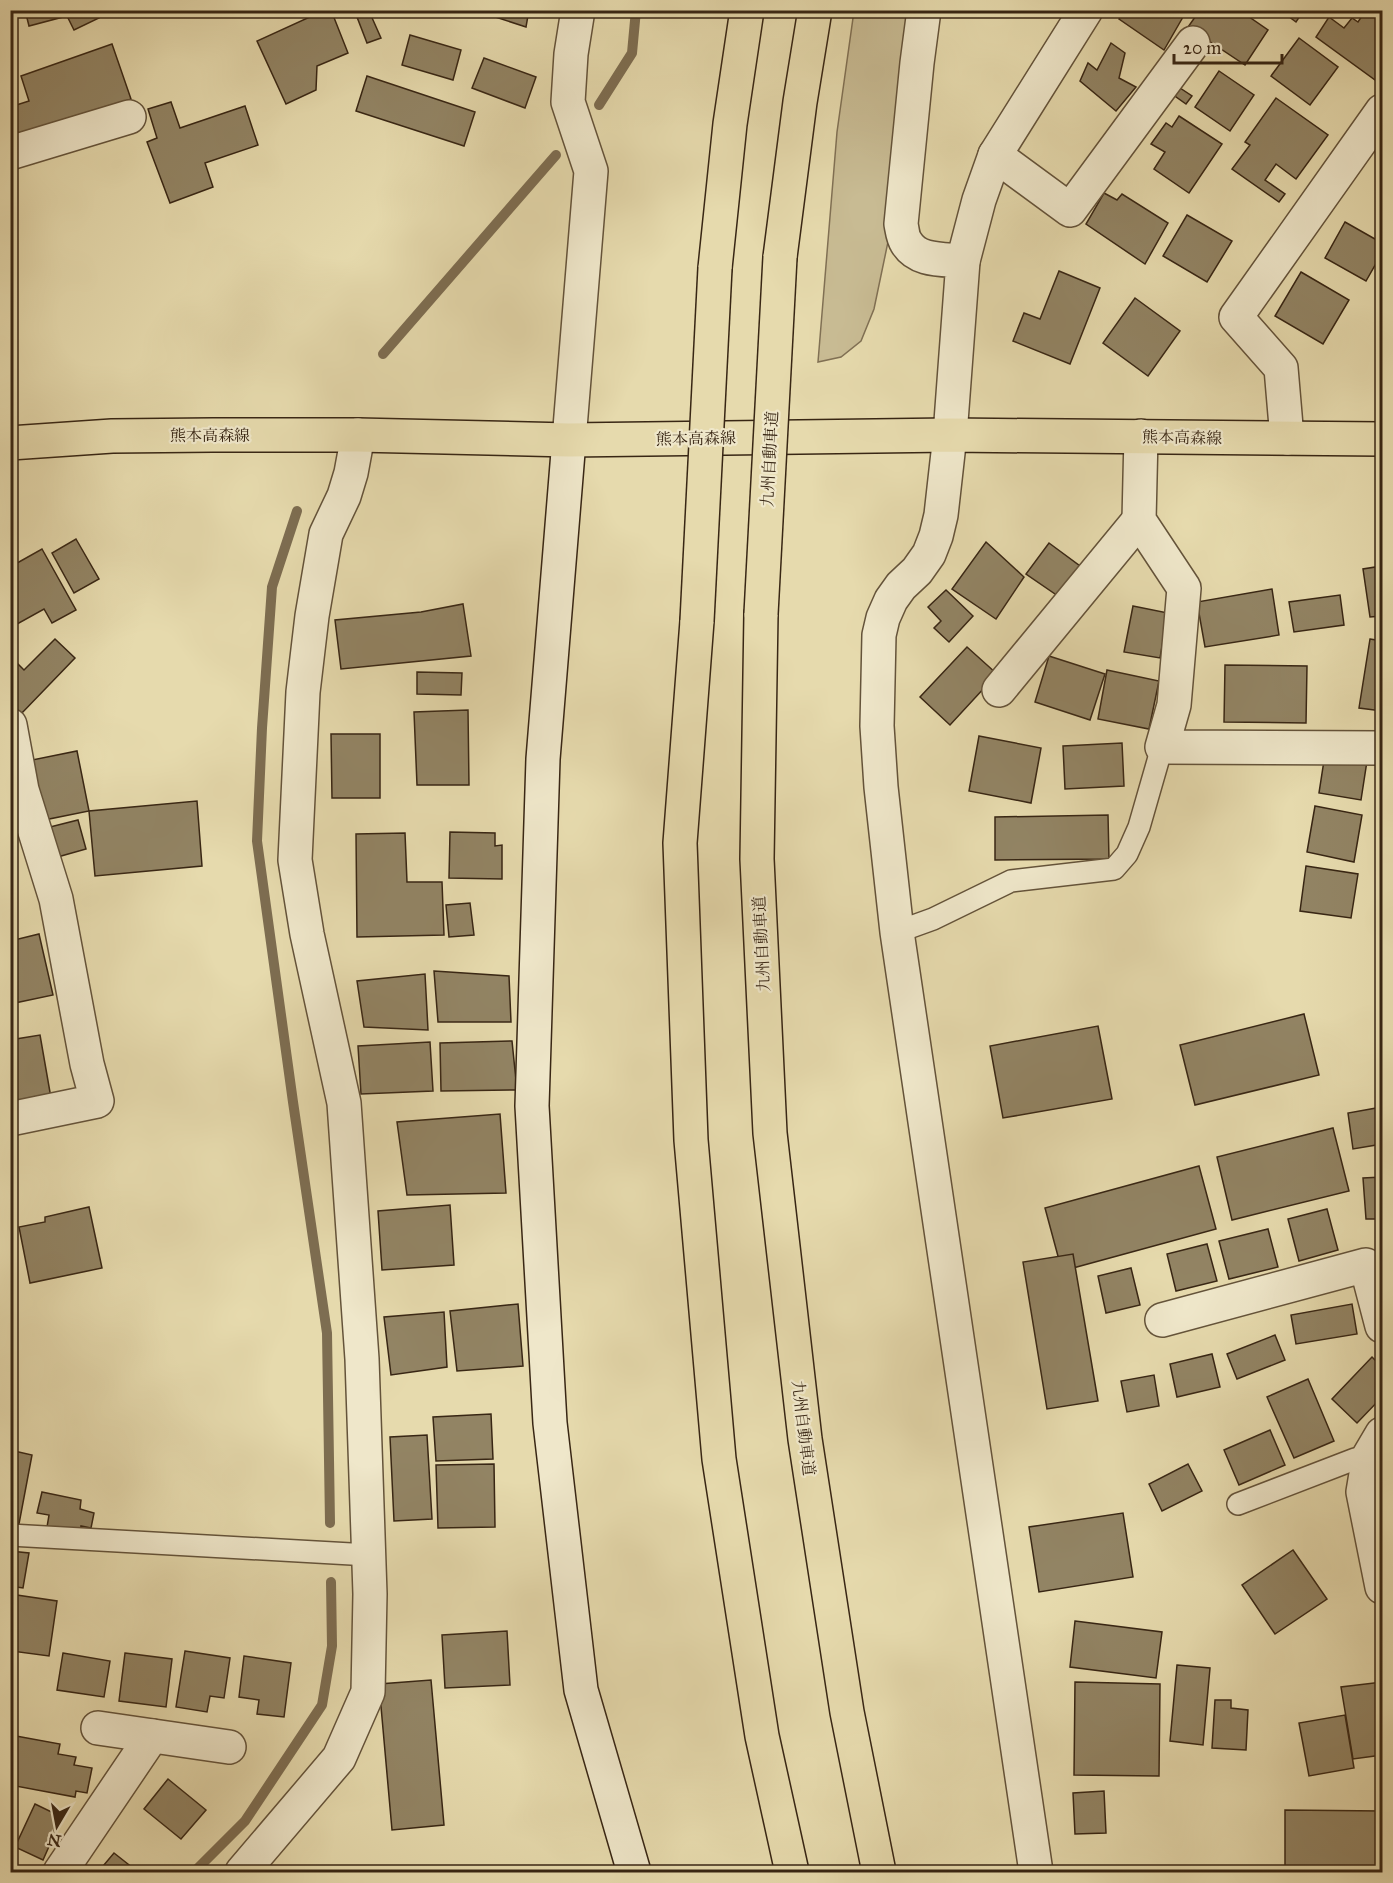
<svg xmlns="http://www.w3.org/2000/svg" width="1393" height="1883" font-family="'IM FELL Great Primer','Noto Serif JP',serif">
<rect width="100%" height="100%" fill="#e6daad"/>
<filter id="stains"><feTurbulence type="fractalNoise" baseFrequency=".00333" numOctaves="4"/><feColorMatrix values="0 0 0 0 .2 0 0 0 0 .09 0 0 0 0 .02 0 0 0 .5 -.17"/></filter>
<radialGradient id="worn" r=".72"><stop offset=".6" stop-color="#630" stop-opacity="0"/><stop offset="1" stop-color="#630" stop-opacity=".3"/></radialGradient>
<path fill="#c8bb93" stroke="#807054" stroke-width="1.5" d="M854 11H916L894 213 874 309 861 341 841 357 818 362 837 132Z"/>
<g fill="none" stroke-linecap="round" stroke-linejoin="round">
<g stroke="#7d6d51" stroke-width="10">
<path d="M599 105 632 53 636 10"/>
<path d="M383 354 556 155"/>
<path d="M297 511 272 587 262 728 257 841 293 1102 327 1333 330 1523"/>
<path d="M194 1872 245 1821 322 1705 332 1646 331 1582"/>
</g>
</g>
<g fill="#928464" stroke="#382614" stroke-width="1.5">
<path d="M25 10H95L99 18 74 30 67 16 29 26Z"/>
<path d="M325 10H331L348 53 317 66 316 90 286 104 257 41Z"/>
<path d="M481 10H529L526 27 480 12Z"/>
<path d="M1124 10H1174L1183 17 1164 50 1119 19Z"/>
<path d="M1200 10H1209L1217 16 1221 10H1239L1268 30 1245 65 1188 27Z"/>
<path d="M1280 10H1304L1296 22Z"/>
<path d="M1366 10H1374L1382 16V85L1316 37 1329 17 1344 28 1352 18 1358 22Z"/>
<path d="M369 11 381 38 367 43 357 17Z"/>
<path d="M410 35 461 50 453 80 402 65Z"/>
<path d="M1299 38 1338 67 1310 105 1271 76Z"/>
<path d="M1111 43 1125 53 1119 78 1136 87 1116 111 1080 81 1088 63 1097 70Z"/>
<path d="M112 44 131 99 10 142V107L29 101 21 76Z"/>
<path d="M484 58 536 77 525 108 472 88Z"/>
<path d="M1219 71 1254 95 1230 131 1195 107Z"/>
<path d="M367 76 475 112 464 146 356 111Z"/>
<path d="M1177 86 1192 96 1186 104 1172 94Z"/>
<path d="M1276 98 1328 135 1296 179 1276 164 1265 180 1285 194 1279 202 1232 169 1250 145 1245 142Z"/>
<path d="M171 102 180 128 245 106 258 145 205 163 213 187 170 203 147 142 157 138 148 109Z"/>
<path d="M1179 116 1222 144 1189 193 1154 169 1165 152 1151 144 1166 123 1172 127Z"/>
<path d="M1104 193 1117 200 1122 194 1168 223 1145 264 1086 224Z"/>
<path d="M1187 215 1232 241 1207 282 1163 256Z"/>
<path d="M1345 222 1382 243V253L1366 281 1325 258Z"/>
<path d="M1059 271 1100 288 1070 364 1013 341 1024 313 1040 319Z"/>
<path d="M1301 272 1349 300 1323 344 1275 316Z"/>
<path d="M1135 298 1180 331 1148 376 1103 343Z"/>
<path d="M76 539 99 579 74 593 52 553Z"/>
<path d="M986 542 1024 577 996 619 952 589Z"/>
<path d="M1049 543 1080 566 1058 596 1026 574Z"/>
<path d="M42 549 76 610 52 623 44 609 10 628V567Z"/>
<path d="M1382 566V616L1370 617 1363 569Z"/>
<path d="M1272 589 1279 635 1205 647 1197 602Z"/>
<path d="M946 590 973 616 949 642 934 628 941 621 928 607Z"/>
<path d="M1340 595 1344 625 1294 632 1289 602Z"/>
<path d="M463 604 471 656 341 669 335 620 421 612Z"/>
<path d="M1133 606 1168 613 1160 658 1124 652Z"/>
<path d="M55 639 75 658 20 715 10 706V662L13 659 24 670Z"/>
<path d="M1370 639 1382 641V711L1359 708Z"/>
<path d="M967 647 997 674 950 725 920 697Z"/>
<path d="M1049 656 1105 674 1090 720 1035 702Z"/>
<path d="M1225 665 1307 666 1306 723 1224 722Z"/>
<path d="M1107 670 1159 681 1149 729 1098 719Z"/>
<path d="M417 672 462 673 461 695 417 694Z"/>
<path d="M468 710 469 785H417L414 712Z"/>
<path d="M331 734H380V798H332Z"/>
<path d="M979 736 1041 748 1031 803 969 791Z"/>
<path d="M1122 743 1124 786 1065 789 1063 746Z"/>
<path d="M77 751 89 811 44 820 32 760Z"/>
<path d="M1325 754 1367 761 1361 800 1319 793Z"/>
<path d="M197 801 202 866 95 876 89 811Z"/>
<path d="M1315 806 1362 815 1354 862 1307 852Z"/>
<path d="M1108 815 1109 859 995 860V817Z"/>
<path d="M78 820 86 849 54 858 46 828Z"/>
<path d="M450 832 495 833V846L502 845V879L449 878Z"/>
<path d="M405 833 407 882H442L444 935 357 937 356 834Z"/>
<path d="M1306 866 1358 874 1351 918 1300 911Z"/>
<path d="M470 903 474 935 449 937 446 905Z"/>
<path d="M39 934 53 995 10 1004V941Z"/>
<path d="M434 971 509 976 511 1022H438Z"/>
<path d="M425 974 428 1030 364 1027 357 981Z"/>
<path d="M1304 1014 1319 1075 1195 1105 1180 1045Z"/>
<path d="M1098 1026 1112 1099 1003 1118 990 1046Z"/>
<path d="M40 1035 51 1098 10 1106V1040Z"/>
<path d="M512 1041 517 1090 441 1091 440 1043Z"/>
<path d="M430 1042 433 1091 361 1094 358 1046Z"/>
<path d="M1382 1107V1144L1353 1149 1348 1113Z"/>
<path d="M500 1114 506 1193 407 1195 397 1122Z"/>
<path d="M1333 1128 1349 1191 1232 1220 1217 1157Z"/>
<path d="M1199 1166 1216 1229 1062 1271 1045 1208Z"/>
<path d="M1382 1177V1219H1366L1363 1178Z"/>
<path d="M450 1205 454 1265 382 1270 378 1211Z"/>
<path d="M89 1207 102 1268 30 1283 19 1227 45 1222V1217Z"/>
<path d="M1327 1209 1338 1250 1299 1261 1288 1219Z"/>
<path d="M1268 1229 1278 1267 1229 1279 1219 1241Z"/>
<path d="M1207 1244 1217 1281 1176 1291 1167 1254Z"/>
<path d="M1073 1254 1098 1401 1047 1409 1023 1262Z"/>
<path d="M1131 1268 1140 1305 1106 1313 1098 1276Z"/>
<path d="M518 1304 523 1366 457 1371 450 1311Z"/>
<path d="M1352 1304 1357 1334 1296 1344 1291 1315Z"/>
<path d="M444 1312 447 1367 391 1375 384 1317Z"/>
<path d="M1275 1335 1285 1360 1237 1379 1227 1354Z"/>
<path d="M1212 1354 1220 1387 1177 1397 1170 1364Z"/>
<path d="M1372 1357 1382 1367V1397L1357 1423 1332 1399Z"/>
<path d="M1154 1375 1159 1406 1127 1412 1121 1381Z"/>
<path d="M1308 1379 1334 1441 1294 1458 1267 1397Z"/>
<path d="M491 1414 493 1459 436 1461 433 1417Z"/>
<path d="M1270 1430 1285 1465 1239 1485 1224 1450Z"/>
<path d="M427 1435 432 1519 394 1521 390 1437Z"/>
<path d="M10 1450 32 1455 19 1524 10 1523Z"/>
<path d="M494 1464 495 1527 438 1528 436 1465Z"/>
<path d="M1188 1464 1202 1491 1162 1511 1149 1484Z"/>
<path d="M42 1492 81 1500 80 1509 94 1513 91 1528 81 1526 80 1533 47 1527 49 1515 37 1513Z"/>
<path d="M1123 1513 1133 1577 1039 1592 1029 1527Z"/>
<path d="M1293 1550 1327 1599 1275 1634 1242 1585Z"/>
<path d="M10 1551 29 1553 23 1588 10 1586Z"/>
<path d="M10 1594 57 1601 49 1656 12 1651 10 1660Z"/>
<path d="M1075 1621 1162 1632 1156 1678 1070 1667Z"/>
<path d="M507 1631 510 1685 445 1688 442 1635Z"/>
<path d="M185 1651 230 1658 224 1698 210 1696 207 1712 176 1707Z"/>
<path d="M63 1653 110 1661 104 1697 57 1690Z"/>
<path d="M125 1653 172 1659 166 1707 119 1701Z"/>
<path d="M244 1656 291 1663 284 1717 257 1714 259 1700 239 1697Z"/>
<path d="M1177 1665 1210 1668 1203 1745 1170 1741Z"/>
<path d="M431 1680 444 1825 392 1830 379 1684Z"/>
<path d="M1075 1682 1160 1684 1159 1776 1074 1775Z"/>
<path d="M1382 1682V1755L1353 1759 1341 1687Z"/>
<path d="M1215 1700H1231V1708L1248 1710 1246 1750 1212 1748Z"/>
<path d="M1345 1715 1354 1768 1309 1776 1299 1723Z"/>
<path d="M16 1736 60 1744 58 1754 76 1757 74 1765 92 1768 87 1793 76 1791 75 1797 10 1785V1764Z"/>
<path d="M168 1779 206 1810 181 1839 144 1809Z"/>
<path d="M1104 1791 1106 1833 1075 1834 1073 1793Z"/>
<path d="M35 1804 62 1817 43 1860 15 1847Z"/>
<path d="M1285 1810 1382 1811V1872H1285Z"/>
<path d="M114 1853 138 1872H98Z"/>
</g>
<g fill="none" stroke-linecap="round" stroke-linejoin="round">
<defs>
<g id="lane">
<path d="M897 932 933 919 1011 881 1114 869 1127 854 1139 827 1162 747"/>
<path d="M1238 1504 1355 1459 1369 1456"/>
<path d="M10 1535 369 1555"/>
</g>
<g id="street">
<path d="M924 10 917 63 901 224C902 229 903 238 906 242 917 262 944 259 963 261L950 435 941 515 936 536 929 554 917 571 901 586 891 600 883 618 879 635 877 726 881 787 897 932 1036 1872"/>
<path d="M10 153 129 117"/>
<path d="M995 155 1070 210 1193 43"/>
<path d="M963 261 979 200 995 155 1086 10"/>
<path d="M1141 436 1139 520 1184 588 1174 705 1162 747 1382 748"/>
<path d="M1287 438 1281 368 1236 317 1382 111"/>
<path d="M569 440 591 171 568 102 571 54 578 10"/>
<path d="M999 690 1139 520"/>
<path d="M10 725 22 790 56 899 87 1064 97 1101 10 1119"/>
<path d="M1162 1320 1366 1265 1382 1326"/>
<path d="M1382 1434 1369 1456 1363 1492 1382 1587"/>
<path d="M98 1728 229 1747"/>
<path d="M60 1872 152 1736"/>
<path d="M242 1872 339 1758 368 1692 370 1594 362 1359 344 1103 307 934 295 860 303 692 312 616 326 534 344 496 351 473 358 435"/>
</g>
<path id="secondary" d="M569 440 543 759 532 1106 550 1423 581 1690 634 1872"/>
<path id="primary" d="M10 443 112 436 213 435H358L569 440 950 435 1382 439"/>
<g id="highway">
<path d="M780 257 800 102 815 10"/>
<path d="M715 268 730 124 747 10"/>
<path d="M761 614 757 859 770 1133 805 1439 847 1712 879 1872"/>
<path d="M697 621 680 843 691 1140 719 1459 762 1736 792 1872"/>
</g>
</defs>
<use href="#lane" stroke="#64533a" stroke-width="24"/>
<use href="#street" stroke="#64533a" stroke-width="36"/>
<use href="#secondary" stroke="#382614" stroke-width="36"/>
<use href="#primary" stroke="#382614" stroke-width="36"/>
<use href="#highway" stroke="#382614" stroke-width="36"/>
<use href="#lane" stroke="#efe7ca" stroke-width="21"/>
<use href="#street" stroke="#efe7ca" stroke-width="33"/>
<use href="#secondary" stroke="#efe7ca" stroke-width="33"/>
<use href="#primary" stroke="#e6daad" stroke-width="33"/>
<use href="#highway" stroke="#e6daad" stroke-width="33"/>
<defs>
<g id="highway-bridge">
<path d="M761 614 780 257"/>
<path d="M697 621 715 268"/>
</g>
</defs>
<use href="#highway-bridge" stroke="#382614" stroke-width="36" stroke-linecap="butt"/>
<use href="#highway-bridge" stroke="#e6daad" stroke-width="33"/>
</g>
<g text-anchor="middle" stroke-width="4.5" stroke-linejoin="round" paint-order="stroke">
<g font-size="16" fill="#382614" stroke="#efe7ca">
<text x="210" y="441">熊本高森線</text>
<text transform="translate(1182 437) rotate(1)" y="6">熊本高森線</text>
<text transform="translate(696 438) rotate(-1)" y="6">熊本高森線</text>
<text transform="translate(769 459) rotate(-87)" y="6">九州自動車道</text>
<text transform="translate(761 944) rotate(-93)" y="6">九州自動車道</text>
<text transform="translate(804 1428) rotate(83)" y="6">九州自動車道</text>
</g>
</g>
<rect width="1393" height="1883" fill="none" stroke="#e6daad" stroke-width="36"/>
<rect x="12" y="12" width="1369" height="1859" fill="none" stroke="#382614" stroke-width="3"/>
<rect x="18" y="18" width="1357" height="1847" fill="none" stroke="#382614" stroke-width="1.5"/>
<g transform="translate(57 1826) rotate(190)" stroke="#efe7ca" stroke-width="4.5" paint-order="stroke">
<path d="M0-4.5L10 22L0 15L-10 22Z" fill="#382614"/>
<text y="-9" font-size="16" font-weight="bold" text-anchor="middle" fill="#382614">N</text>
</g>
<path d="M1174 54v9h108v-9" fill="none" stroke="#382614" stroke-width="3"/>
<text x="1183" y="54" font-size="18" fill="#382614" stroke="#efe7ca" stroke-width="4.5" paint-order="stroke">20 m</text>
<rect width="100%" height="100%" filter="url(#stains)"/>
<rect width="100%" height="100%" fill="url(#worn)"/>
</svg>
